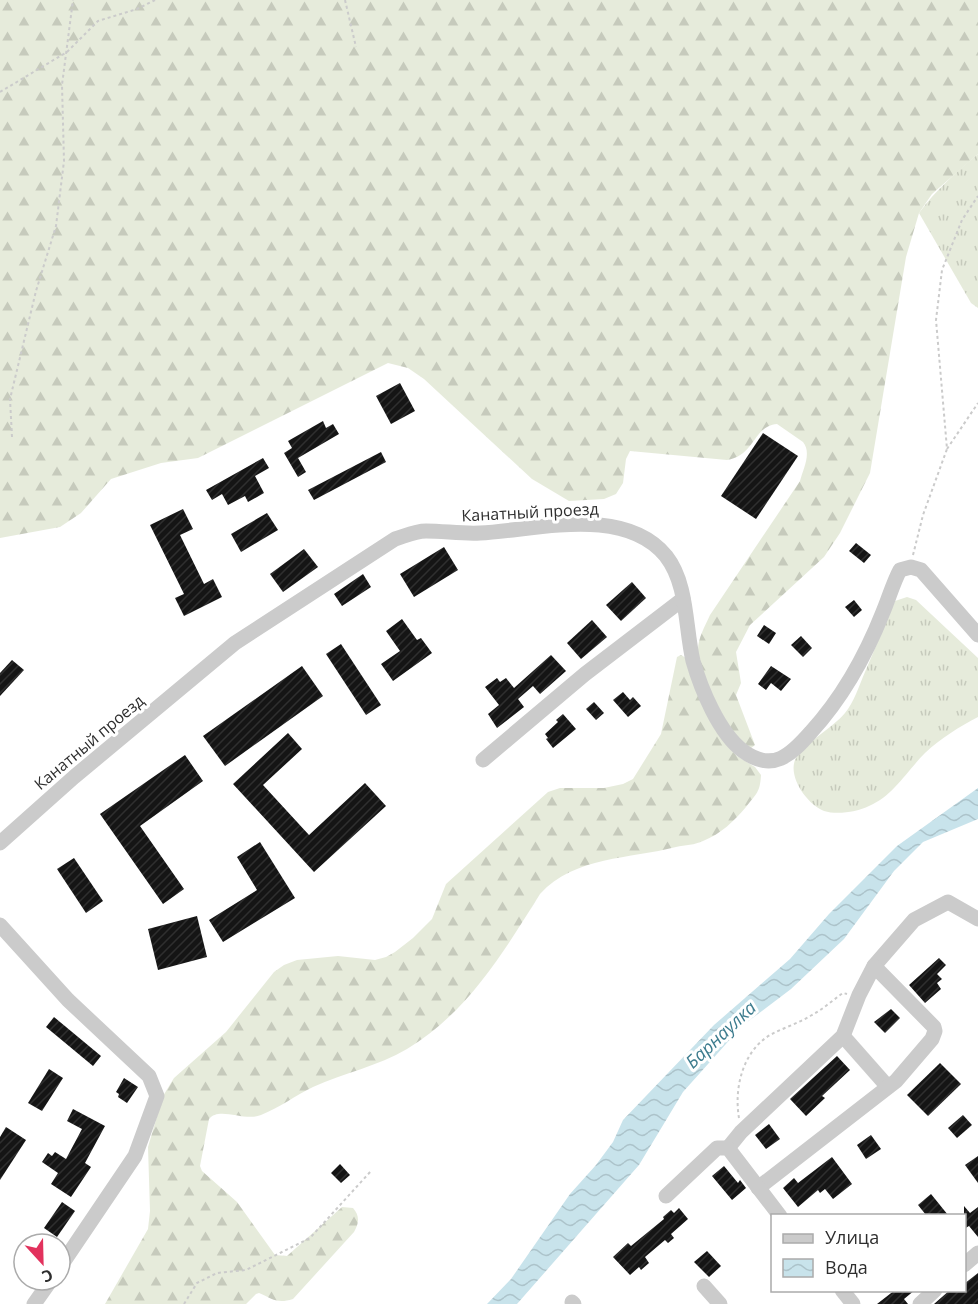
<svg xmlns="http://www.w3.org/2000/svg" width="978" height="1304" font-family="'Open Sans',sans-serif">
<defs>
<pattern id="grass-tufts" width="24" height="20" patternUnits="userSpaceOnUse" patternTransform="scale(1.5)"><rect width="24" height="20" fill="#e6ebdb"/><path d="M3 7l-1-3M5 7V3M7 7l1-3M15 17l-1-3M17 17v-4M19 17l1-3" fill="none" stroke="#c6cabc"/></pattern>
<pattern id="forest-firs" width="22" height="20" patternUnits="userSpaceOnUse" patternTransform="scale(1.5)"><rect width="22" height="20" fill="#e6ebdb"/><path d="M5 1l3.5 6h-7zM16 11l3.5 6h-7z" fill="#c6cabc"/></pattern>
<pattern id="water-waves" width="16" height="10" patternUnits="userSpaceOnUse" patternTransform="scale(1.5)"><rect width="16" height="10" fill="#c8e3eb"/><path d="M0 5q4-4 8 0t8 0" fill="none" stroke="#acc3ca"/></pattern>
<pattern id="building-hatch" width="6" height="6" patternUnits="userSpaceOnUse" patternTransform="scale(1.5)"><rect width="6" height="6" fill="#151515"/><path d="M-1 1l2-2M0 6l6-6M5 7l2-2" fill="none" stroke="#2f2f2f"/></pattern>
</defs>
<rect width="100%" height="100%" fill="#fff"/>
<g fill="url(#grass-tufts)">
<path d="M978 154V308L971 303 919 213C936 190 956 172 978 154Z"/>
<path d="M907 597 916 600 978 658V717C959 727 941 738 925 753 907 771 893 796 869 806 857 812 837 815 824 811 808 805 788 778 795 760 801 745 833 728 845 713 854 702 859 686 865 672 875 648 885 625 895 601Z"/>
</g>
<g fill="url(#forest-firs)">
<path d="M0 0H978V154L932 194 919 213 906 257 870 473 840 533 824 557 750 625 736 652 741 683 736 695 755 745 750 749C746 746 742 743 739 740 726 725 697 669 698 650 698 638 705 626 710 615L800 481C803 469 812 453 803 442L777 424C753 426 755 456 727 460L630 451 626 459 623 483 616 494 604 499 569 501 532 479 424 379 408 368 388 363 198 458 161 463 111 479 81 513 60 527 0 538Z"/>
<path d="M681 655 686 658 726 744 737 756 755 767 761 775C760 792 757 793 746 807 734 821 721 834 703 841 695 845 685 845 676 847 630 859 575 856 540 894 503 953 468 1012 407 1049 378 1066 344 1073 313 1087 296 1095 279 1108 261 1115 245 1122 219 1106 209 1119L200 1166 202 1171 237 1202 275 1255 287 1256 342 1207 353 1208C360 1216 359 1223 354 1232L293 1299C277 1304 273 1299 259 1293L256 1294 246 1304H105L148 1229 150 1211 148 1147 163 1096 174 1078 226 1032 274 972 284 965 297 960 338 956 375 960 386 957 395 952 413 938 432 919 446 884 548 792 560 788H604L623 784 633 779 661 734 677 657Z"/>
</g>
<path fill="url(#water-waves)" d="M978 788V819L923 842 894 871 844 939 791 989 742 1026 683 1092 639 1165 517 1304H487L511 1279 570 1194 596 1165 613 1142 623 1120 714 1025 790 959 829 914 897 846Z"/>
<g fill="url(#building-hatch)">
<path d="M400 383 415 411 391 424 376 396Z"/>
<path d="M323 421 326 428 333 424 339 434 298 458 306 472 298 477 284 453 292 448 288 441Z"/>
<path d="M763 433 798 456 756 519 721 496Z"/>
<path d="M381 452 386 462 314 500 308 490Z"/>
<path d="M263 458 269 468 255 476 264 493 248 502 245 496 228 505 222 494 212 500 206 490Z"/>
<path d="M183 509 193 529 180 535 204 584 213 579 222 597 184 616 175 598 184 594 150 525Z"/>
<path d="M267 513 278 530 241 552 231 534Z"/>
<path d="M856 543 871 555 864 563 849 551Z"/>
<path d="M444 547 458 570 414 597 400 574Z"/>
<path d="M304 549 318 567 283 592 270 574Z"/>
<path d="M363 574 371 587 342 606 334 594Z"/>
<path d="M632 582 646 598 621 621 606 605Z"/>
<path d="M854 600 862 610 854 617 845 607Z"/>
<path d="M402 619 417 640 421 638 432 653 393 681 381 664 400 651 386 631Z"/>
<path d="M592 620 607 637 581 659 567 643Z"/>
<path d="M764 625 776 633 769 644 757 636Z"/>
<path d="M801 636 812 648 803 657 791 645Z"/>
<path d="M341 644 381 705 366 715 326 654Z"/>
<path d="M551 655 566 671 540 694 533 686 518 699 524 707 497 728 488 714 499 705 485 687 497 678 500 682 506 678 514 688Z"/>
<path d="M12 660 24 670 0 696V673Z"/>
<path d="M302 666 323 696 225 766 203 736Z"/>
<path d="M771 666 791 679 781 691 771 683 766 690 758 684Z"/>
<path d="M623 692 630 700 633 697 641 706 628 717 613 700Z"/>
<path d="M594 702 604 713 596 720 586 709Z"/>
<path d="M563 714 576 729 553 748 546 739 548 738 545 734 558 722 556 720Z"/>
<path d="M288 733 302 749 263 785 309 835 365 783 386 806 314 872 233 784Z"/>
<path d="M185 755 203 781 140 826 184 889 163 904 100 814Z"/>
<path d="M260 842 295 898 223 942 209 920 257 890 237 857Z"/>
<path d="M74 858 103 901 86 913 57 869Z"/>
<path d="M197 916 207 957 158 970 148 929Z"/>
<path d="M939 958 946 965 937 974 942 979 937 983 941 989 925 1003 909 985Z"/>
<path d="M891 1009 900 1018 885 1033 874 1022Z"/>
<path d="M54 1017 101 1056 93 1066 46 1027Z"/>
<path d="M837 1056 850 1070 822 1096 825 1098 806 1116 790 1099Z"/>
<path d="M940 1063 961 1084 928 1116 907 1095Z"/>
<path d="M49 1069 63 1078 42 1111 28 1103Z"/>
<path d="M124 1078 138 1087 127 1103 118 1097 119 1094 116 1092Z"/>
<path d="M73 1109 105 1126 85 1163 91 1167 71 1197 51 1184 58 1173 42 1162 48 1153 52 1156 55 1152 66 1159 82 1129 67 1121Z"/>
<path d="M963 1115 972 1125 957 1138 948 1128Z"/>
<path d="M769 1124 780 1139 766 1149 755 1135Z"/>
<path d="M6 1127 26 1140 0 1180V1137Z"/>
<path d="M871 1135 881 1149 866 1159 857 1145Z"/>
<path d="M978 1156V1183L965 1165Z"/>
<path d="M832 1157 852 1184 833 1199 825 1189 820 1193 818 1190 798 1207 783 1188 794 1178 798 1183Z"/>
<path d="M340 1164 350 1175 341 1183 331 1173Z"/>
<path d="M724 1166 738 1183 740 1180 746 1188 732 1200 712 1176Z"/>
<path d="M931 1194 948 1215H926L918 1205Z"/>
<path d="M62 1202 75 1211 57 1237 44 1228Z"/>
<path d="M964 1206 970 1213 978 1207V1237L969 1226 964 1229Z"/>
<path d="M679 1208 688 1219 671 1234 674 1238 668 1243 665 1240 645 1257 649 1263 641 1270 639 1267 630 1275 613 1257 628 1243 631 1246 664 1219 663 1217 671 1210 674 1213Z"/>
<path d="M707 1251 721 1266 709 1277 694 1262Z"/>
<path d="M978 1273V1304H934L950 1290H964V1284Z"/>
<path d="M895 1290H915L904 1299 908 1304H877Z"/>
</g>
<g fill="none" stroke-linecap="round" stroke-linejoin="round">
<g stroke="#cbcbcb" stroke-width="2" stroke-dasharray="3 3" stroke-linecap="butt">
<path d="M345 0 356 47"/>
<path d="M0 92 67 52 98 21 137 9 155 0"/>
<path d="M12 437 10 399 36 291 56 226 64 161 62 85 73 0"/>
<path d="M947 449 978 403"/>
<path d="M913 555 923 515 947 449 936 320 942 270 962 220 978 196"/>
<path d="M739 1118C734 1089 742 1052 770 1035 783 1028 799 1023 812 1015 823 1009 833 1000 843 993L847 994"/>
<path d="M184 1304 197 1283 217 1273 246 1270 310 1238 371 1171"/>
</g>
<g stroke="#cbcbcb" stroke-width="15">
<path d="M483 760 585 674 683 599"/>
<path d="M0 843 74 777 235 643 395 539C405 536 415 531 426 531 444 531 462 534 480 533 537 530 624 505 666 556 688 584 685 627 693 661 701 689 719 733 743 751 773 773 791 755 811 732 842 698 866 655 883 612 889 598 893 583 900 570L911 567 921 570 978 635"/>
<path d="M0 925 68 1000 149 1076 157 1096 135 1156 60 1267"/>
<path d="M843 1036 888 1087"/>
<path d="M728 1148 741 1132 843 1036 859 995 874 966 914 920 948 902 978 919"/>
<path d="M758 1188 896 1081 932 1039 935 1031 934 1027 874 966"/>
<path d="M666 1196 717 1148H728L780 1216"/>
<path d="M964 1265 978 1253"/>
<path d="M704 1286 720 1304"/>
<path d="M842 1290 853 1304"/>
<path d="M572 1302 574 1304"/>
<path d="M34 1304 51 1280"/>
<path d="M920 1304 935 1290"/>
</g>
</g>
<g text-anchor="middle" stroke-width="6" stroke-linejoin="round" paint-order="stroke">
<g font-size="16" fill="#2e2e2e" stroke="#fff">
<text transform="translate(530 512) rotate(-3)" y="6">Канатный проезд</text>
<text transform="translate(89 742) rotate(-40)" y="6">Канатный проезд</text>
</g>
<g font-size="18" font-style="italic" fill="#3d7c8e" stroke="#fff">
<text transform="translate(721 1035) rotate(-43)" y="6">Барнаулка</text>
</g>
</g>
<rect x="771" y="1214" width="195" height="78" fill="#ffffff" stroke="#ababab" stroke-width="1.5"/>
<rect x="783" y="1234" width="30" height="9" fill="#cbcbcb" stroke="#ababab" stroke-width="1.5"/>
<text x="825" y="1244" font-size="18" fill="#2e2e2e">Улица</text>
<rect x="783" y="1259" width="30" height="18" fill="url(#water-waves)" stroke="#ababab" stroke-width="1.5"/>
<text x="825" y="1274" font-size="18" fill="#2e2e2e">Вода</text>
<g transform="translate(42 1262) rotate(158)"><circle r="28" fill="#ffffff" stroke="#ababab" stroke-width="1.5"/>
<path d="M0-4.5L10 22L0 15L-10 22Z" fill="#e2325d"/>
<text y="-9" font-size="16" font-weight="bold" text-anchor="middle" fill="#2e2e2e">С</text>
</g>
</svg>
